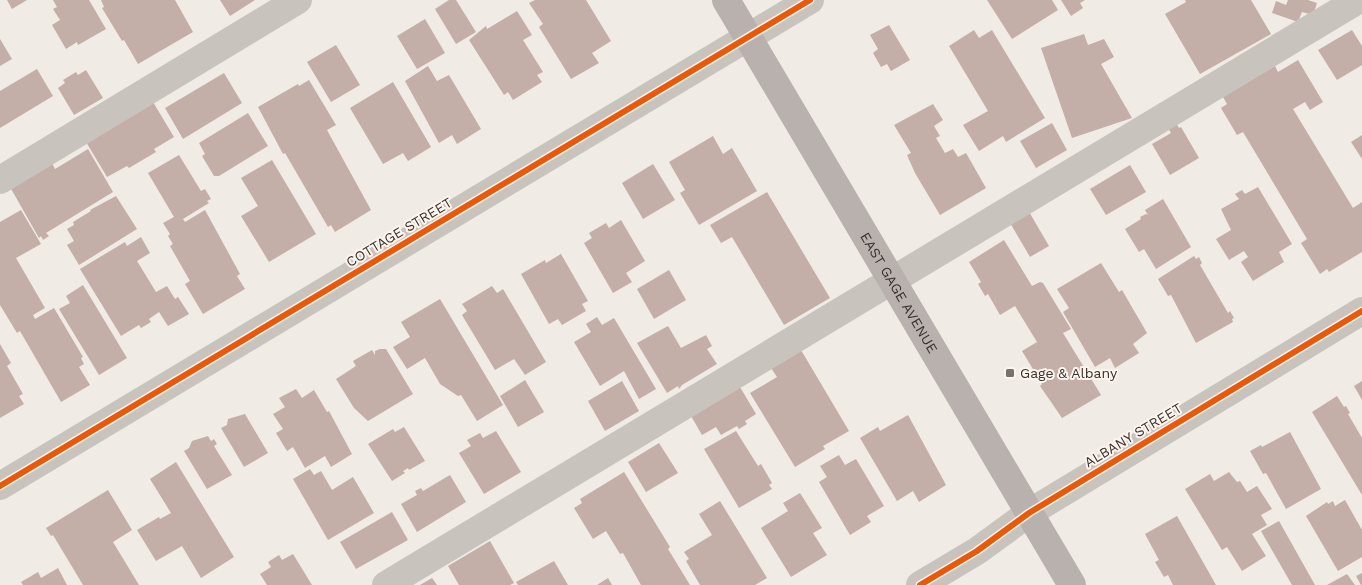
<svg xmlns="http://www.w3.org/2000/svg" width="1362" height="585" font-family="'Work Sans',sans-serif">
<rect width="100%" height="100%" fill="#f0ebe5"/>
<g fill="#c3afa7">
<path d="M7 0H27L12 9Z"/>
<path d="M53 0H89L106 29 78 45 77 42 66 49 52 25 60 20 53 9 57 7Z"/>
<path d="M101 0H175L193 32 138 64 124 40 122 41 102 8 104 7Z"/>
<path d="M220 0H255L230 16Z"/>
<path d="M449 0H456L476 32 456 44 435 9Z"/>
<path d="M535 0H586L611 41 592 53 599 63 571 79 539 27 543 24 529 3Z"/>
<path d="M987 0H1052L1058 10 1012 39Z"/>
<path d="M1061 0H1085L1080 3 1083 8 1071 16Z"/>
<path d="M1185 0H1251L1271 34 1200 74 1165 14 1186 2Z"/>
<path d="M1288 0H1308L1317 3 1313 15 1302 12 1298 22 1272 13 1276 1 1286 5Z"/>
<path d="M517 11 532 35 523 40 543 72 537 75 542 82 513 100 508 92 504 95 469 40 486 26 487 29Z"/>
<path d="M425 19 445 53 417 69 397 36Z"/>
<path d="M889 25 910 60 891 71 887 64 881 67 873 53 878 49 870 35Z"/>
<path d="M974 30 979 38 992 30 1045 118 1006 142 1003 136 979 151 963 125 988 111 949 46Z"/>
<path d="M1352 30 1362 46V65L1337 80 1318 50Z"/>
<path d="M1084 34 1088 45 1104 39 1114 57 1101 64 1132 118 1072 138 1041 48Z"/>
<path d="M0 39 12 59 0 66Z"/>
<path d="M336 45 360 85 331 102 307 62Z"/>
<path d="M1298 60 1323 102 1310 110 1305 102 1293 109 1353 208 1362 202V252L1329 272 1327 269 1320 274 1301 243 1307 239 1243 132 1237 135 1221 108 1227 104 1223 97 1275 66 1278 72Z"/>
<path d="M428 66 437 81 449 75 481 129 457 144 452 135 439 143 405 81Z"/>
<path d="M37 69 53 96 0 128V91Z"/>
<path d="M86 70 103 98 74 115 58 88 65 83 63 80 76 72 78 75Z"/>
<path d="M224 73 242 103 183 139 165 108Z"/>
<path d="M309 80 336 125 327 130 371 210 335 232 331 225 328 227 285 153 283 154 258 107 298 84 299 86Z"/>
<path d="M393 82 431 147 408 161 403 153 383 164 350 108Z"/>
<path d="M153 102 174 137 154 149 156 152 129 168 127 166 107 177 86 142Z"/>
<path d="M933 104 943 120 934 126 940 136 936 138 945 153 953 149 958 157 966 153 986 188 940 215 915 173 907 155 911 153 894 125Z"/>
<path d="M248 113 268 146 219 176H214L202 156 205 154 199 143Z"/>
<path d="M1052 123 1067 150 1036 168 1020 141Z"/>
<path d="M1176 123 1179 128 1181 127 1199 158 1170 175 1152 144 1171 133 1168 128Z"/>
<path d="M1362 135V159L1351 142Z"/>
<path d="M713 136 723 154 732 148 757 191 699 225 680 193 685 190 669 162Z"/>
<path d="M88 149 113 192 46 233 49 236 43 240 41 236 39 238 10 187 52 163 55 169Z"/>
<path d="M179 155 201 191 205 189 211 199 207 201 209 203 183 219 185 222 205 210 240 274 237 276 245 289 203 314 185 284 190 281 170 246 173 244 168 236 170 234 163 223 174 217 148 173Z"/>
<path d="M272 160 316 234 269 262 241 216 258 206 241 178Z"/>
<path d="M653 164 675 200 643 219 622 183Z"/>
<path d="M1130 165 1146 192 1106 215 1090 189Z"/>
<path d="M1258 187 1292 244 1279 252 1284 262 1253 281 1241 262 1248 257 1244 251 1229 260 1216 239 1231 230 1221 209 1239 199 1235 194 1242 190 1245 194Z"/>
<path d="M767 192 830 298 784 325 732 237 721 243 710 225Z"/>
<path d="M116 196 137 229 79 265 67 245 74 241 67 229 74 225 73 222 91 211 90 210Z"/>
<path d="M1163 199 1191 247 1156 269 1144 249 1139 252 1125 229 1141 219 1140 217 1146 214 1148 215 1145 210Z"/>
<path d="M21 210 41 244 16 258 45 308 33 315 35 319 54 308 83 357 81 358 84 364 79 367 90 385 61 402 20 331 17 333 0 305V222Z"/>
<path d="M1028 210 1049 246 1030 257 1009 221Z"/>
<path d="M621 220 645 261 626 273 632 282 613 293 584 243 592 238 589 233 606 223 609 228Z"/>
<path d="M141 237 150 253 137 261 156 292 167 286 175 299 178 297 189 314 168 326 159 312 149 319 151 322 141 328 139 325 121 336 80 269 125 242 127 246Z"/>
<path d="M1004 240 1032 286 1040 282 1043 283 1071 329 1063 333 1101 395 1062 418 1040 386 1042 384 1022 351 1037 342 1015 306 1000 315 988 294 985 296 978 284 981 282 969 262Z"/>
<path d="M561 254 588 301 582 304 586 311 562 325 558 319 549 324 521 274 545 260 546 263Z"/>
<path d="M1194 256 1196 259 1199 257 1202 263 1200 265 1228 313 1230 311 1234 318 1232 319 1233 322 1196 343 1171 295 1168 296 1158 279Z"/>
<path d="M1101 263 1119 292 1122 290 1147 333 1133 344 1139 353 1115 368 1110 358 1095 367 1063 312 1069 308 1057 289Z"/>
<path d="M669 270 686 300 654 319 637 289Z"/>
<path d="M83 285 127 358 99 375 59 309 70 303 66 296Z"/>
<path d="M492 286 497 293 503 289 546 362 525 375 514 359 495 370 462 315 467 311 462 304Z"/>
<path d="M440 299 503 405 477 421 461 395 458 396 440 384 425 358 407 369 393 347 410 337 401 322Z"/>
<path d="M597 317 602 325 614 318 656 389 639 399 624 371 600 386 574 342 591 332 586 324Z"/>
<path d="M668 326 681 348 706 335 712 346 707 349 717 364 682 385 679 389 678 386 667 393 637 343Z"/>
<path d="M0 344 11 363 7 366 23 394 19 396 24 404 0 418Z"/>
<path d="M380 349H386L413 394 368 421 354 408 336 379 356 366 353 361 372 350 375 355V351Z"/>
<path d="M801 350 849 431 823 446 825 449 795 467 750 393 777 377 771 368Z"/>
<path d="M525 380 544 412 518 427 500 396Z"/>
<path d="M622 381 639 411 605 431 588 401Z"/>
<path d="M1362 381V400L1354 386Z"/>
<path d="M740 387 756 414 745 421 747 424 739 429 737 426 721 435 716 427 702 435 691 416Z"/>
<path d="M296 389 302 398 314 390 327 412 329 411 352 454 331 467 325 456 305 468 293 447 287 451 276 433 283 429 273 414 285 407 279 398Z"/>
<path d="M1337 396 1344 407 1346 406 1350 413 1348 414 1362 438V495L1312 412Z"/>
<path d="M245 414 268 453 244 467 221 428 227 425 228 419Z"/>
<path d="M908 415 946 485 919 502 913 491 897 501 860 438 878 427 880 431Z"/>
<path d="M404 427 425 461 409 470 408 468 403 471 405 473 392 481 368 444 393 429 395 432Z"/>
<path d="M496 431 521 472 484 494 459 453 471 446 467 440 480 433 483 438Z"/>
<path d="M736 431 758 466 761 464 772 483 769 485 772 489 739 508 704 449Z"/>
<path d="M1290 432 1321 489 1286 509 1266 473 1263 474 1250 451 1261 445 1262 447Z"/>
<path d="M208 436 211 441 214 439 217 444 214 446 232 475 207 489 184 451 189 448 192 441Z"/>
<path d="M659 443 678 473 646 492 628 462Z"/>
<path d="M839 455 845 465 856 459 884 506 867 516 871 522 850 535 819 482 827 477 820 466Z"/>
<path d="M176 462 234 557 201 578 182 546 156 561 137 530 159 517 160 519 171 513 150 479Z"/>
<path d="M310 469 314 475 321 471 332 490 353 477 374 513 328 540 293 479Z"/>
<path d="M624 472 670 547 668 549 690 585H641L623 553 620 554 606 531 593 539 574 508 582 503 580 499Z"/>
<path d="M1229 472 1237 482 1240 481 1247 492 1257 486 1272 509 1261 515 1267 525 1252 534 1266 556 1242 571 1227 547 1222 550 1185 489 1210 474 1214 481Z"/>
<path d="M450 475 466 502 417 532 401 504 417 495 415 491 421 488 423 491Z"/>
<path d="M108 490 132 530 113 542 139 585H83L53 535 51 536 46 528Z"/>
<path d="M800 493 822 528 813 533 827 555 791 577 761 528 788 511 783 503Z"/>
<path d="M1345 500 1362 530V557L1338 571 1306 516 1327 502 1328 504 1333 501 1335 506Z"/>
<path d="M720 501 767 578 755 585H700L686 561 689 559 684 552 712 535 699 514Z"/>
<path d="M392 512 408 540 356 569 340 542Z"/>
<path d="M1177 516 1216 585H1173L1168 575 1164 577 1155 562 1159 560 1145 534Z"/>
<path d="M1279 521 1315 585H1292L1261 531Z"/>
<path d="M490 541 514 583 510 585H459L448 566Z"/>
<path d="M293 554 312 585H267L260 574 271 567 268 562 279 555 282 560Z"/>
<path d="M554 561 568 585H518L516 582Z"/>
<path d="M58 568 67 585H23L21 582 38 572 41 578Z"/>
<path d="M1362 573V585H1361L1356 576Z"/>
<path d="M1347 574 1355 585H1327Z"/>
<path d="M432 578 437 585H420Z"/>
<path d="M608 578 612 585H597Z"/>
</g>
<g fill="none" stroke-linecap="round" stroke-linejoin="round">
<g stroke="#c9c3be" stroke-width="28">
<path d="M0 180 298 0"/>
<path d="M0 486 810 0"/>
<path d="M386 585 1358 0"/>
<path d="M920 585 977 551 1029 513 1362 311"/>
</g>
<path stroke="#b8b1ad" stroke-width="28" id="s1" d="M726 0 1072 585"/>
<defs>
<g id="cycleway">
<path d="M0 486 810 0"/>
<path d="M920 585 977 551 1029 513 1362 311"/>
</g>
</defs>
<use href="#cycleway" stroke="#fbf5ee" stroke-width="9"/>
<use href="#cycleway" stroke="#e8590c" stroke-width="6"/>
</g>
<rect fill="#7a716c" stroke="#fbf5ee" stroke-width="2" x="1005" y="368" width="10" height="10" rx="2.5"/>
<g text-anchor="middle" stroke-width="4" stroke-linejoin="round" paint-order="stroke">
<g font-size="14" fill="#3b302b" stroke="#fbf5ee">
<text transform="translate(399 232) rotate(-31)" y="5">COTTAGE STREET</text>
<text dy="5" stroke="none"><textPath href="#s1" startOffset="340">EAST GAGE AVENUE</textPath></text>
<text transform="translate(1133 435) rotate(-31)" y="5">ALBANY STREET</text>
</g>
<g font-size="14" fill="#3b302b" stroke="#fbf5ee" text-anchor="start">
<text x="1020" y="378">Gage &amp; Albany</text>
</g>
</g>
</svg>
